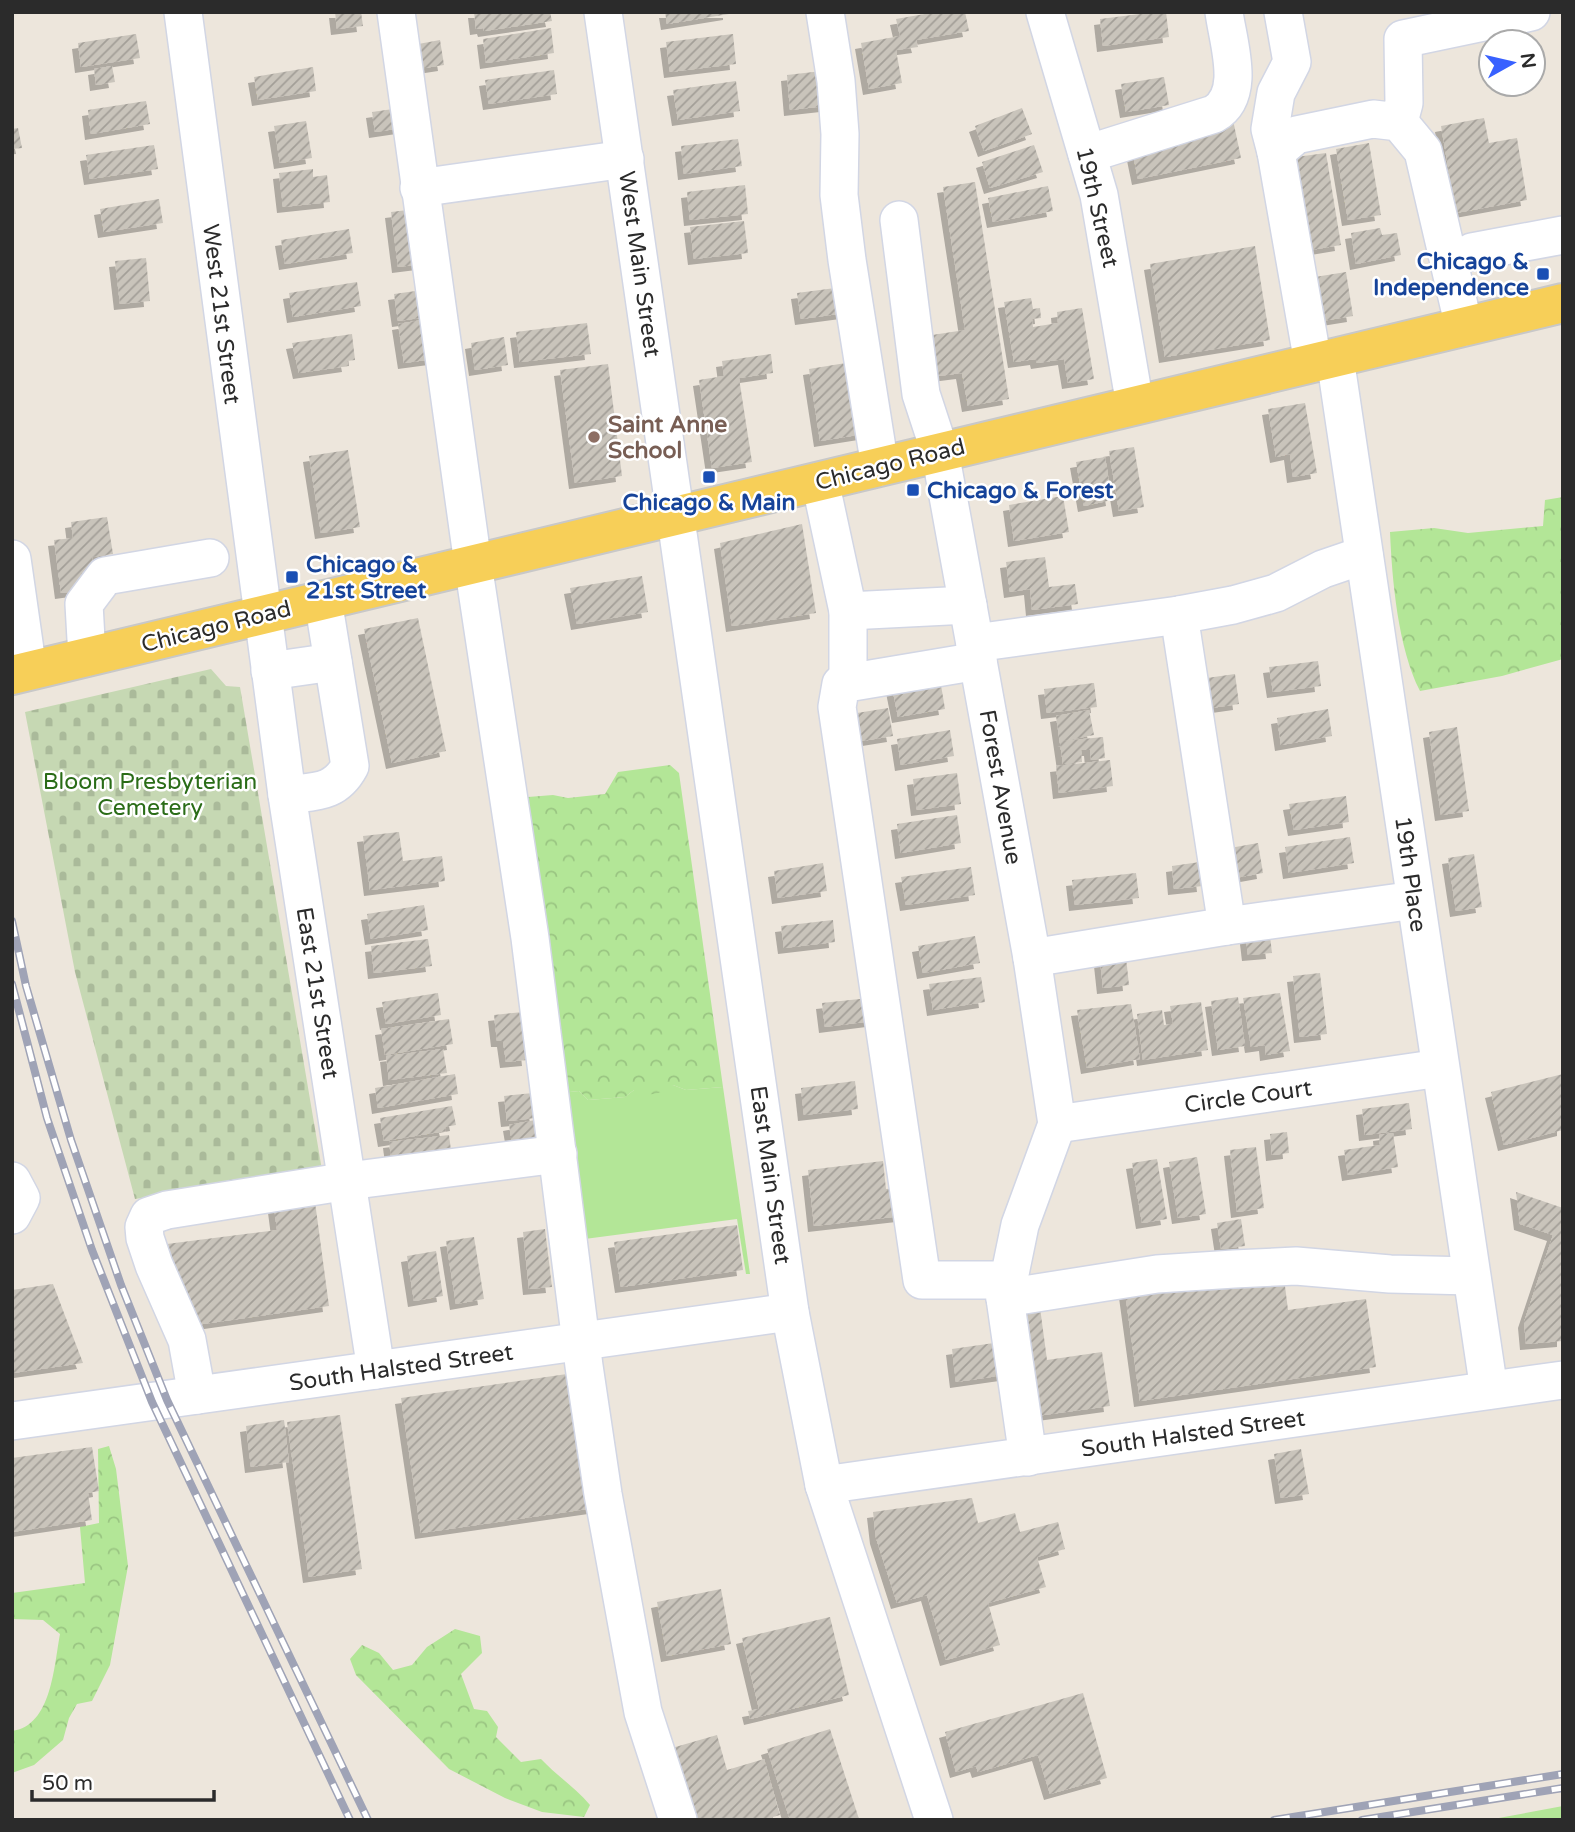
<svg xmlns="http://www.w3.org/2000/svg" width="1575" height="1832" font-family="'Varela Round',sans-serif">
<defs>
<pattern id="forest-crowns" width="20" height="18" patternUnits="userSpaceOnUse" patternTransform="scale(1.75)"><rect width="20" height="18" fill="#b3e697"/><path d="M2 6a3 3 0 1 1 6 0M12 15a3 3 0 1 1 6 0" fill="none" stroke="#9ac582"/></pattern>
<pattern id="cemetery-stones" width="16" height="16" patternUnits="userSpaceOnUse" patternTransform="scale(1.75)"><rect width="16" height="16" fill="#c6d8b3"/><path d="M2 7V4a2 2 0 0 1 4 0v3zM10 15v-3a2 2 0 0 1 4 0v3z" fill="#aaba9a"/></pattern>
<pattern id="building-hatch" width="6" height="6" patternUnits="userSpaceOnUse" patternTransform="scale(1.75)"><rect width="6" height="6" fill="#c9c4bb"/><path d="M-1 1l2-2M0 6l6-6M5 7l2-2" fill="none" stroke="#a39f98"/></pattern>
<filter id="shadow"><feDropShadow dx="-6" dy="6" stdDeviation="0" flood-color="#0004"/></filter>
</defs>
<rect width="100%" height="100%" fill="#ede6dc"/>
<g fill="#b3e697">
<path d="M673 1085 686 1090 723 1087 750 1274H746L737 1219 577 1240 560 1093 579 1091 588 1100 625 1097 634 1090Z"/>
<path d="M1563 1806V1820H1488Z"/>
</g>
<g fill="url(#forest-crowns)">
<path d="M1563 497V659L1502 676 1420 691C1398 648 1392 580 1390 532L1434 528 1468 533 1543 526 1545 500Z"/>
<path d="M670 765 679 773 723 1087 686 1090 673 1085C660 1095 649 1097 634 1090L625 1097 588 1100 579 1091 560 1093 519 803 528 797 553 795 568 798 605 794 618 772Z"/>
<path d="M109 1446 116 1469 128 1566 110 1665 92 1701 77 1704 69 1718 63 1740 34 1765 12 1773V1731C52 1726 54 1665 60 1634L43 1620 12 1619V1593L85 1583 80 1527 99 1523 98 1449Z"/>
<path d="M455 1629 480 1636 482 1653 461 1674 474 1709 487 1711 498 1727 496 1737 521 1762 541 1759C557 1776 576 1788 590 1805L584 1817 542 1812 505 1798 449 1769 356 1675 350 1659 362 1645 379 1653 393 1670 412 1665 427 1647Z"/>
</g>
<path fill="url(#cemetery-stones)" d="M211 669 226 686 240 687 322 1170 135 1199 75 972 25 712Z"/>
<g fill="url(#building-hatch)" filter="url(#shadow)">
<path d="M335 12H361L363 26 337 29Z"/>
<path d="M474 12H550L552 21 484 31 483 28 476 29Z"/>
<path d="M665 12H729V14L667 24Z"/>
<path d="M936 12H965L969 31 916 40 918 47 896 50 902 83 869 89 861 43 900 36 896 19Z"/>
<path d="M1156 12H1166L1169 37 1103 46 1100 19Z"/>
<path d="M551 28 554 53 486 63 483 39Z"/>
<path d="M136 34 140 58 81 67 78 43Z"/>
<path d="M733 34 736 64 670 72 666 42Z"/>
<path d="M440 40 444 65 418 69 413 45Z"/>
<path d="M112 66 115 82 96 85 94 69Z"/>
<path d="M313 67 316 91 258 100 254 77Z"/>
<path d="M554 70 557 94 489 104 485 80Z"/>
<path d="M822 71 826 106 790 110 787 75Z"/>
<path d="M1164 77 1169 105 1126 112 1121 84Z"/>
<path d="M736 81 740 111 678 120 673 90Z"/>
<path d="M146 101 150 124 91 134 88 110Z"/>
<path d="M400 108 402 128 375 132 372 112Z"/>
<path d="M1022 108 1032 134 984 151 975 126Z"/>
<path d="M1484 118 1489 143 1517 138 1527 200 1456 213 1441 126Z"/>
<path d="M1233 120 1241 158 1138 179 1131 145Z"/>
<path d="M306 121 312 158 280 163 274 126Z"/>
<path d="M18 128 22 148 12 149V129Z"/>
<path d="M738 139 742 166 684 174 681 146Z"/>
<path d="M1369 143 1381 215 1348 220 1336 149Z"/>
<path d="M154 145 158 169 90 179 86 155Z"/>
<path d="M1034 145 1043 172 990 188 982 162Z"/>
<path d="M1326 153 1341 245 1311 250 1296 157Z"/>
<path d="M313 169V177L327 175 330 202 283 207 279 173Z"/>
<path d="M975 182 1009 399 968 406 962 373 938 376 932 335 965 330 943 187Z"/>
<path d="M745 185 748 214 690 220 687 192Z"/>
<path d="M1048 186 1053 211 993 222 988 198Z"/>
<path d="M159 199 163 223 104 232 100 209Z"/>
<path d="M416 209 422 264 398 267 391 212Z"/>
<path d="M744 221 748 253 694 259 690 227Z"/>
<path d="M1380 228 1382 235 1397 233 1401 255 1356 264 1351 233Z"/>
<path d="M349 229 353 253 285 264 281 240Z"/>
<path d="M1255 246 1270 340 1165 357 1150 264Z"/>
<path d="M146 258 150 301 120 304 115 261Z"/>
<path d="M1346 272 1353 316 1322 321 1315 277Z"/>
<path d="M357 282 361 306 293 317 289 293Z"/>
<path d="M843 287 846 313 801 319 797 293Z"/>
<path d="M423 290 427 317 398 321 394 294Z"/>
<path d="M1031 298 1033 309 1040 308 1041 318 1032 319 1033 327 1058 323 1057 312 1082 308 1094 379 1068 383 1064 359 1037 363 1036 359 1014 362 1004 302Z"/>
<path d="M428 319 434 359 404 363 398 324Z"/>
<path d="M587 323 591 354 520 362 516 332Z"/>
<path d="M352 334 355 360 347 361 348 366 299 373 292 343Z"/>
<path d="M504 337 508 365 475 370 471 343Z"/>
<path d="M771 354 773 373 739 378 752 462 712 468 699 380 724 376 722 361Z"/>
<path d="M852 362 864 434 820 441 809 369Z"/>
<path d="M608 364 622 476 575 483 560 370Z"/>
<path d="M1305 403 1317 473 1293 477 1290 454 1276 457 1268 409Z"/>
<path d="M1134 447 1144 507 1119 511 1109 451Z"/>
<path d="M348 450 360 527 321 533 309 456Z"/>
<path d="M1105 457 1112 500 1084 506 1076 462Z"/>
<path d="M1063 496 1069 532 1014 541 1009 505Z"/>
<path d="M107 517 113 554 92 557 94 571 81 573 83 590 61 593 54 540 73 538 71 522Z"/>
<path d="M802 524 816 613 732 626 720 543Z"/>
<path d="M1045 557 1049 587 1075 584 1078 604 1032 610 1030 589 1010 592 1006 562Z"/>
<path d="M642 576 648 612 577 624 570 588Z"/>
<path d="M418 618 446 751 392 763 364 629Z"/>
<path d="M1318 661 1321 686 1273 692 1269 667Z"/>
<path d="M1235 674 1239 704 1204 709 1200 679Z"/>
<path d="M940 679 945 709 898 717 892 687Z"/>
<path d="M1094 683 1097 707 1047 713 1044 689Z"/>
<path d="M888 708 893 736 856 742 851 714Z"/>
<path d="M1328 709 1332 736 1281 745 1277 718Z"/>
<path d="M1089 710 1094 735 1063 741 1103 737 1105 758 1091 760 1090 750H1081L1082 762 1063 764 1056 716Z"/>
<path d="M1457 727 1469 811 1441 815 1429 732Z"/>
<path d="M950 730 954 756 901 765 897 739Z"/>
<path d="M1110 760 1113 786 1059 793 1056 766Z"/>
<path d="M957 773 961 804 917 810 913 779Z"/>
<path d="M1346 796 1349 822 1294 830 1289 804Z"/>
<path d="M957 815 961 843 901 853 897 824Z"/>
<path d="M399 832 403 861 442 856 445 881 370 890 363 836Z"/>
<path d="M1350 837 1354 863 1289 873 1285 847Z"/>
<path d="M1258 843 1263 873 1235 878 1230 848Z"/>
<path d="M1474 854 1482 907 1456 911 1448 858Z"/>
<path d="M1200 862 1203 886 1174 889 1172 866Z"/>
<path d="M823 863 827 891 778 898 774 871Z"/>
<path d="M971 867 975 895 906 905 901 877Z"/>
<path d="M1136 873 1139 898 1075 905 1072 880Z"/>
<path d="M424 905 428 930 371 939 367 914Z"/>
<path d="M833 920 835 942 784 948 781 926Z"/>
<path d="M1269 928 1272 953 1248 955 1245 930Z"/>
<path d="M975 936 980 963 923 973 918 946Z"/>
<path d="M428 939 432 966 374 973 371 946Z"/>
<path d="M1125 948 1129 985 1103 988 1099 951Z"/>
<path d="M1320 973 1327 1034 1300 1037 1293 976Z"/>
<path d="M981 977 985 1002 933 1010 929 984Z"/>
<path d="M438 993 441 1015 386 1024 382 1002Z"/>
<path d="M1280 993 1290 1051 1266 1055 1265 1045 1251 1047 1243 998Z"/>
<path d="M1238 997 1245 1046 1218 1050 1211 1001Z"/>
<path d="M869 998 872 1021 825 1027 822 1003Z"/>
<path d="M1201 1002 1208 1050 1143 1060 1137 1014 1162 1010 1164 1025 1173 1024 1170 1006Z"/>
<path d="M1131 1004 1140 1059 1087 1068 1077 1010Z"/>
<path d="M523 1012 528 1060 506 1062 503 1041H497L494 1015Z"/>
<path d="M449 1019 453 1044 385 1055 381 1029Z"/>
<path d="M443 1049 447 1073 389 1080 386 1056Z"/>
<path d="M455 1074 458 1094 378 1108 375 1088Z"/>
<path d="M1563 1074V1130L1504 1145 1491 1092Z"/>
<path d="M855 1081 858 1109 804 1115 801 1088Z"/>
<path d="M533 1093 536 1118 507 1121 504 1096Z"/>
<path d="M1409 1103 1412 1129 1365 1135 1362 1109Z"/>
<path d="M452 1106 456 1125 445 1127 446 1131 384 1141 380 1118Z"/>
<path d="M535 1120 539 1143 513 1148 509 1125Z"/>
<path d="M1287 1132 1289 1153 1272 1155 1270 1134Z"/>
<path d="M1393 1133 1398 1167 1348 1175 1344 1150 1380 1145 1379 1135Z"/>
<path d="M449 1135 452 1158 392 1165 389 1142Z"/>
<path d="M1256 1147 1264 1208 1237 1212 1230 1150Z"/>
<path d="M1197 1157 1206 1214 1178 1218 1169 1162Z"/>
<path d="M1157 1159 1167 1219 1142 1223 1132 1163Z"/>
<path d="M883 1161 886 1189 899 1188 902 1216 814 1226 808 1170Z"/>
<path d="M1516 1192 1563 1208V1341L1526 1344 1524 1322 1553 1235 1520 1224Z"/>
<path d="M315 1202 329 1306 189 1326 159 1245 277 1230 274 1207Z"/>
<path d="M1241 1219 1245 1246 1221 1249 1217 1223Z"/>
<path d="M737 1225 743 1270 621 1287 614 1242Z"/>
<path d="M545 1229 552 1287 529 1289 523 1232Z"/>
<path d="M474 1237 484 1299 456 1304 446 1241Z"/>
<path d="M436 1251 443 1296 414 1301 407 1256Z"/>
<path d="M1283 1270 1288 1310 1366 1299 1376 1367 1140 1401 1125 1292Z"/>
<path d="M53 1284 83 1363 13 1373 12 1290Z"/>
<path d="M1039 1300 1047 1360 1102 1352 1110 1406 1029 1417 1013 1304Z"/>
<path d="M1001 1342 1005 1375 956 1382 952 1349Z"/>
<path d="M574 1373 594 1508 421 1533 401 1398Z"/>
<path d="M340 1415 362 1569 309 1577 287 1422Z"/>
<path d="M284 1420 289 1462 251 1467 246 1426Z"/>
<path d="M92 1447 99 1491 88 1493 92 1520 12 1532V1458Z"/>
<path d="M1301 1449 1309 1494 1281 1498 1274 1454Z"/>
<path d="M972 1498 978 1523 1015 1513 1020 1532 1058 1522 1065 1549 1037 1557 1046 1587 988 1603 1000 1645 946 1660 927 1595 897 1603 876 1538 873 1512Z"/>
<path d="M721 1589 731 1644 667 1656 657 1602Z"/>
<path d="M830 1617 849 1695 750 1719 748 1711 759 1709 742 1638Z"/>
<path d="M1083 1693 1107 1778 1050 1794 1038 1755 978 1772 976 1766 956 1772 945 1732Z"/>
<path d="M830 1729 859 1819 790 1820 767 1749Z"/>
<path d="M717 1735 727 1770 764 1759 780 1815 762 1820H685L665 1750Z"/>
</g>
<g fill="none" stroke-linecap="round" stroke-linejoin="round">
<defs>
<g id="minor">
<path d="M183 12 287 795 376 1370"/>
<path d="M396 12 473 564 530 938 584 1366 603 1494 643 1712 678 1820"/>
<path d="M603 12 790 1312 824 1485 934 1820"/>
<path d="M825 12 836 81 840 134 839 195 847 260 880 467"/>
<path d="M1045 12 1099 195 1135 405"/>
<path d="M1399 122 1404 103 1403 39 1531 12"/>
<path d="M1276 152 1270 129 1276 93 1292 62 1283 12"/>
<path d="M1087 154 1214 114C1247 95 1228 43 1224 12"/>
<path d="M419 188 625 159"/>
<path d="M899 220 921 394 940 452 1032 958 1057 1124 1020 1225 1005 1298 1028 1457"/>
<path d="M1472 252 1563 235"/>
<path d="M1335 358 1489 1390"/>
<path d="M1313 363 1276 152 1296 135 1373 119 1399 122 1423 151 1464 327"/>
<path d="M820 481 848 611 968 605"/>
<path d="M12 559 28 671"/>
<path d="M1179 615 1227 926"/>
<path d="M975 643 1179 615 1233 605 1276 593 1323 569 1364 555"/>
<path d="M87 657 84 604 105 576 210 558"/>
<path d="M978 661 841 684 837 707 922 1280H1009"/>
<path d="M270 671 333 662"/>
<path d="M848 682V611"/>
<path d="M287 795C315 791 335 794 350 766L323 600"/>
<path d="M1032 958 1227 926 1415 900"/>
<path d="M1057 1124 1440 1068"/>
<path d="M12 1181 21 1198 12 1215"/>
<path d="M1005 1298 1157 1274 1234 1269 1296 1266 1390 1274 1471 1276"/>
<path d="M197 1395 187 1340 154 1265 145 1238 144 1227 149 1216 167 1210 348 1181 558 1154"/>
<path d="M12 1421 790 1312"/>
<path d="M824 1485 1563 1380"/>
</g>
<path id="major" d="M12 675 1563 303"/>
</defs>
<use href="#minor" stroke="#d2d6e4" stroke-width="40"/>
<use href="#major" stroke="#c8c8c8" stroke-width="42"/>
<use href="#minor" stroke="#fff" stroke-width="37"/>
<use href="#major" stroke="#f7cf58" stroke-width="38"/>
<defs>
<g id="rail">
<path d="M12 921 26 986 71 1140 121 1285 167 1400 368 1820"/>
<path d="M12 984 47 1118 92 1250 152 1402 350 1820"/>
<path d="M1274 1820 1563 1774"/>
<path d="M1362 1820 1563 1788"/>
</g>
</defs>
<use href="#rail" stroke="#9fa3b6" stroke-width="8"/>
<use href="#rail" stroke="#fff" stroke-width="5" stroke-dasharray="16" stroke-linecap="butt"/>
</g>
<g fill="#1a4fb4" stroke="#fff" stroke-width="2.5">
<rect x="1536" y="267" width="14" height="14" rx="3.5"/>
<rect x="702" y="470" width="14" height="14" rx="3.5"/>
<rect x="906" y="483" width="14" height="14" rx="3.5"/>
<rect x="285" y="570" width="14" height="14" rx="3.5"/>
</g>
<circle fill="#8d6e63" stroke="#fff" stroke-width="2.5" cx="594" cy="437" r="7"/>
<g text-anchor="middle" stroke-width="5" stroke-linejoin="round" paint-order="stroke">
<g font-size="23" fill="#2b2b2b" stroke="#fff">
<text transform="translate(1098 207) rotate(77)" y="8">19th Street</text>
<text transform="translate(640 264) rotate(82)" y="8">West Main Street</text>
<text transform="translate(222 314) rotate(83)" y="8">West 21st Street</text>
<text transform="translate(890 464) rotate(-14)" y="8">Chicago Road</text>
<text transform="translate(216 626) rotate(-14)" y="8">Chicago Road</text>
<text transform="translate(1001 787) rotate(80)" y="8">Forest Avenue</text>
<text transform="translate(1411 874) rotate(82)" y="8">19th Place</text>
<text transform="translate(318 993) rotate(81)" y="8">East 21st Street</text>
<text transform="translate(1248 1096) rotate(-8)" y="8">Circle Court</text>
<text transform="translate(771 1175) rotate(82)" y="8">East Main Street</text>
<text transform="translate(401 1367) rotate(-8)" y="8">South Halsted Street</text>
<text transform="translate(1193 1433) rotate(-8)" y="8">South Halsted Street</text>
</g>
<g font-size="23" font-weight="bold" fill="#164399" stroke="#fff" text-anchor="start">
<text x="1529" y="269" text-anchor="end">Chicago &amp;<tspan x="1529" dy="26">Independence</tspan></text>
<text x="927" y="498">Chicago &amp; Forest</text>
<text x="709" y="510" text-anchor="middle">Chicago &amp; Main</text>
<text x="306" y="572">Chicago &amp;<tspan x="306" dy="26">21st Street</tspan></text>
</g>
<g font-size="23" font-weight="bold" fill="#785e54" stroke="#fff" text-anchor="start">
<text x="608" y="432">Saint Anne<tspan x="608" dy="26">School</tspan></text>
</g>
<g font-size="23" fill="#2a6c17" stroke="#fff">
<text x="150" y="789">Bloom Presbyterian<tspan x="150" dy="26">Cemetery</tspan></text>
</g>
</g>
<rect width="1575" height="1832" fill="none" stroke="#2b2b2b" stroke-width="28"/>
<g transform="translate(1512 63) rotate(82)"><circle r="33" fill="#ffffff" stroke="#aaaaaa" stroke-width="2"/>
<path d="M0-5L12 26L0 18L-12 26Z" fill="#3861ff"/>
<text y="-10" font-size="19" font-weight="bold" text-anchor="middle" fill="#2b2b2b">N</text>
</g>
<path d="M32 1790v10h182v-10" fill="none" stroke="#2b2b2b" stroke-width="3.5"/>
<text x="42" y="1790" font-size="21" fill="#2b2b2b" stroke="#ffffff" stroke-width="5" paint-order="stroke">50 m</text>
</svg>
